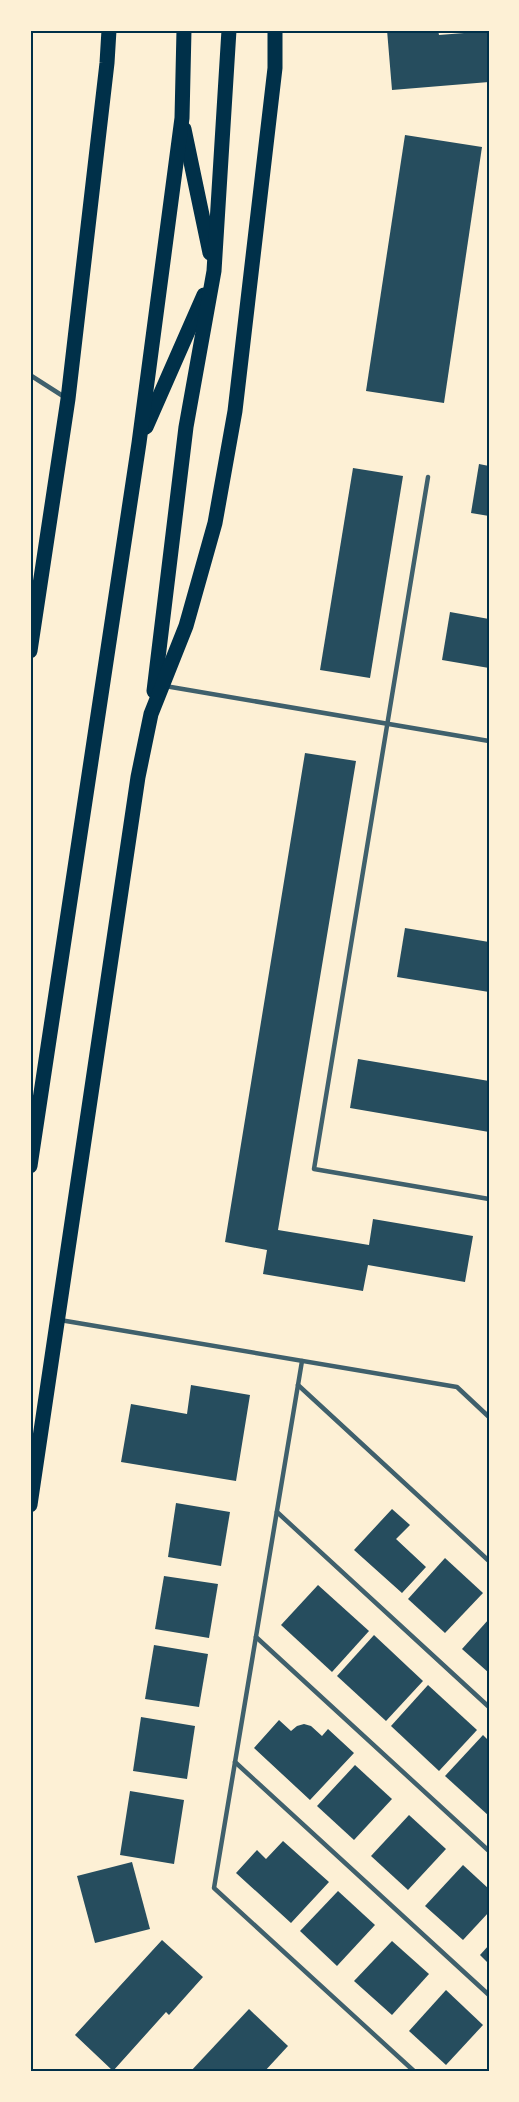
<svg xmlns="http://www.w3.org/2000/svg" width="519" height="2102" font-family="Commissioner,sans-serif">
<rect width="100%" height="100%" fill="#fdf0d5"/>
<g fill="#264d5e">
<path d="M387 30H438L439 35 489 31V82L392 90Z"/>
<path d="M405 135 482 147 444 403 366 391Z"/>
<path d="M479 464 489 466V516L471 513Z"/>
<path d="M353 468 403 476 370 678 320 670Z"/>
<path d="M450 612 489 619V668L442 660Z"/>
<path d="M305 753 356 761 278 1230 369 1245 373 1219 473 1236 465 1282 368 1265 363 1291 263 1274 267 1250 225 1242Z"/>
<path d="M405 928 489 942V992L397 977Z"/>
<path d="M358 1059 489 1081V1132L350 1108Z"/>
<path d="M191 1385 250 1395 236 1481 121 1462 131 1404 187 1414Z"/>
<path d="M176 1503 230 1512 221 1566 168 1557Z"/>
<path d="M392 1509 410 1525 396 1539 426 1567 402 1593 354 1550Z"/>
<path d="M445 1558 483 1593 445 1633 408 1599Z"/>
<path d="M164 1576 218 1584 209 1638 155 1629Z"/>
<path d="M318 1585 369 1631 332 1672 281 1625Z"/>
<path d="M489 1619V1673L462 1649Z"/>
<path d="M374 1635 423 1681 386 1721 337 1676Z"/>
<path d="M154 1645 208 1654 199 1707 145 1699Z"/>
<path d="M428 1685 477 1730 439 1771 391 1726Z"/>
<path d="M141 1717 195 1726 187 1779 133 1771Z"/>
<path d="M279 1720 291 1731 297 1726 304 1724 311 1726 322 1736 328 1729 354 1753 310 1800 254 1748Z"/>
<path d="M483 1735 489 1741V1816L445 1776Z"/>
<path d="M355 1765 392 1799 354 1840 317 1806Z"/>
<path d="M130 1791 184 1800 174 1864 120 1855Z"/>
<path d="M409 1815 446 1849 408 1890 371 1856Z"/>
<path d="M283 1841 329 1882 291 1923 236 1873 257 1850 266 1859Z"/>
<path d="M132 1862 150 1929 95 1943 77 1876Z"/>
<path d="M463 1865 489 1889V1912L463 1940 425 1906Z"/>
<path d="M338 1891 375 1925 337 1966 300 1931Z"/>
<path d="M162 1940 203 1977 169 2015 166 2012 113 2071 75 2035Z"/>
<path d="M392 1941 429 1974 392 2015 354 1981Z"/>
<path d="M489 1945V1964L480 1955Z"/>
<path d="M446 1990 483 2025 446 2065 409 2031Z"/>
<path d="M249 2009 288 2046 264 2072H190Z"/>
</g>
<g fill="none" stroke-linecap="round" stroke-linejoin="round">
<g stroke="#3f606c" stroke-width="4.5">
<path d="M30 375 66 398"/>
<path d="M428 477 314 1169 489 1199"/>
<path d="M165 686 489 741"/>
<path d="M60 1320 457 1387 489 1417"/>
<path d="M302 1361 214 1888 415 2072"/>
<path d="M298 1385 489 1561"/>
<path d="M277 1512 489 1707"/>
<path d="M256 1637 489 1851"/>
<path d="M235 1762 489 1995"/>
</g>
<g stroke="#003049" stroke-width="15">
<path d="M184 129 210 253"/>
<path d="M146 427 204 295"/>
<path d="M30 651 68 399 107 63 109 30"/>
<path d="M154 691 186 427 214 271 229 30"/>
<path d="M30 1166 139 443 182 118 184 30"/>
<path d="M30 1505 138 777 151 714 186 626 215 523 235 411 275 68V30"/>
</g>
</g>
<rect width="519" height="2102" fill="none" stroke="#fdf0d5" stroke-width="63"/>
<rect x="32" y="32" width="456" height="2038" fill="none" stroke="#003049" stroke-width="2"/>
</svg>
